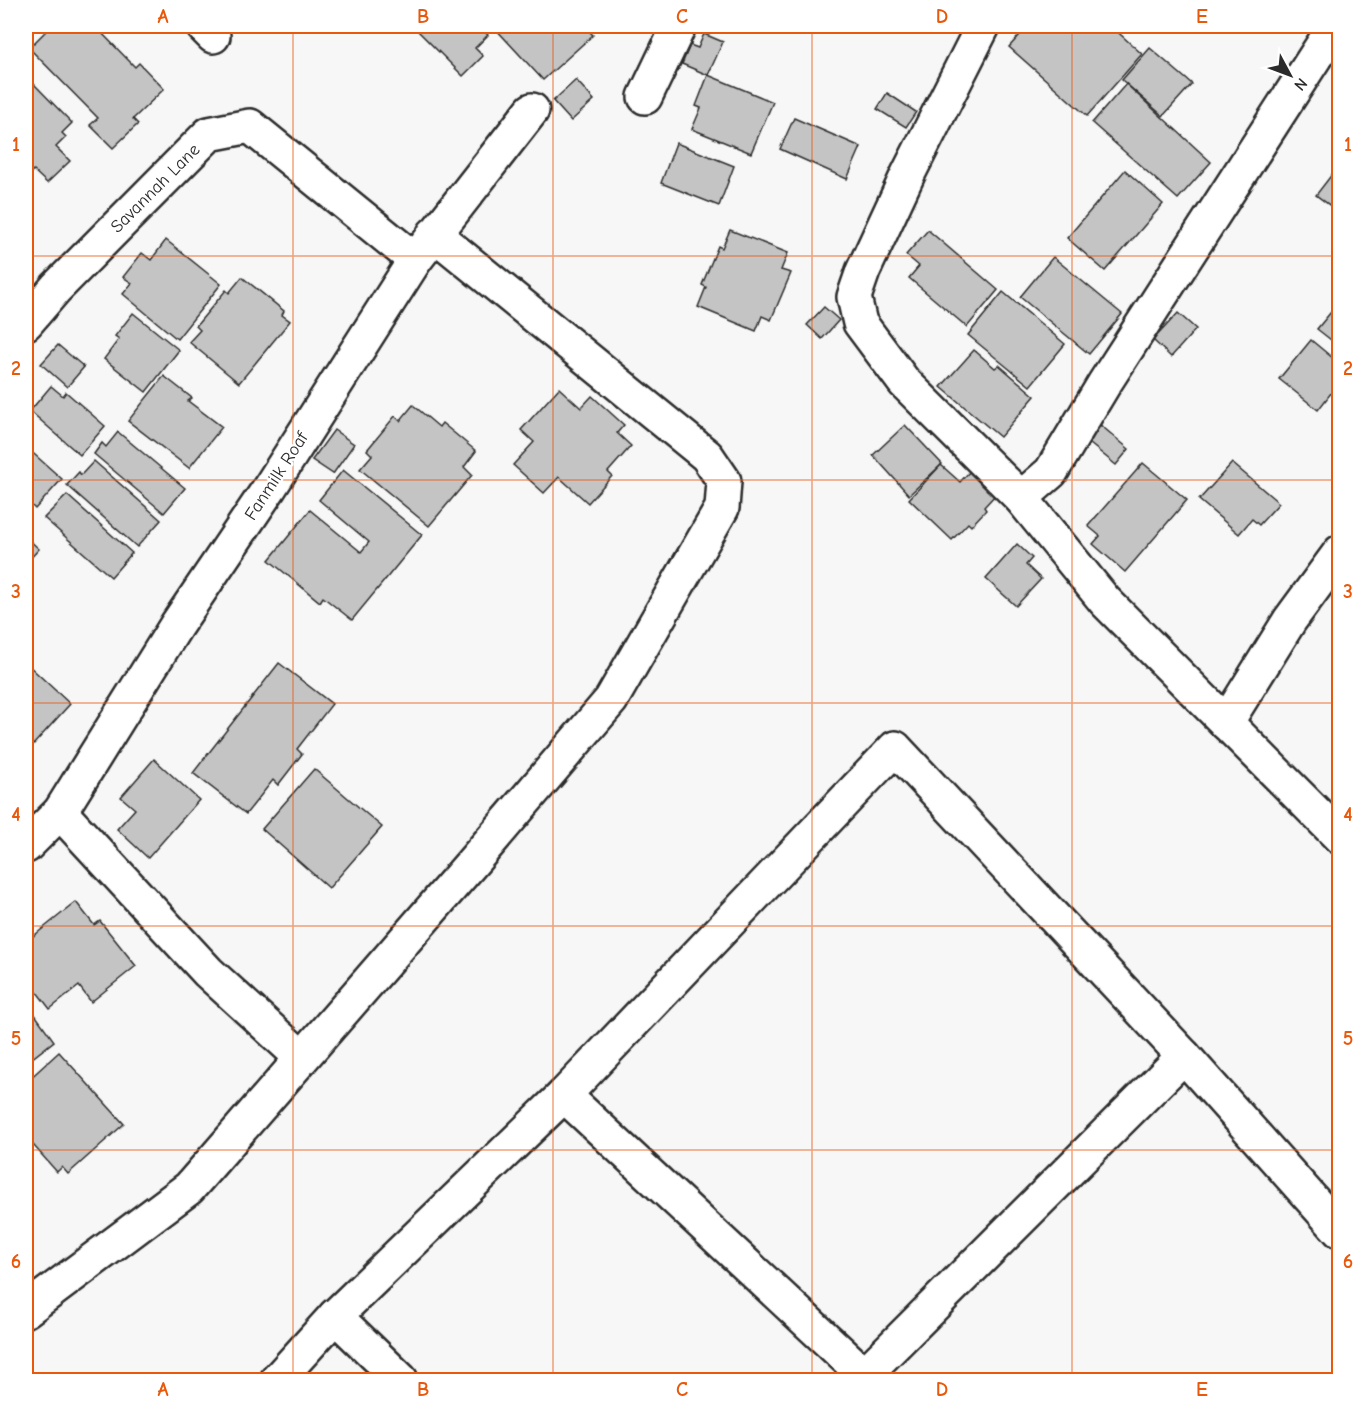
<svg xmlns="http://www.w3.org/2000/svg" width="1365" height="1406" font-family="'Comic Neue',sans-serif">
<rect width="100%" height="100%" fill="#f7f7f7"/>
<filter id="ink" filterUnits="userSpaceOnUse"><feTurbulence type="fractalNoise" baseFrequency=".0167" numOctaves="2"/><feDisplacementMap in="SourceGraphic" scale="12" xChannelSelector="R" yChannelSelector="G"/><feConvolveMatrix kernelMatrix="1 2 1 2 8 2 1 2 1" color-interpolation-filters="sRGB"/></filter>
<g filter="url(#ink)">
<g fill="#c4c4c4" stroke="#2b2b2b" stroke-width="1.5">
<path d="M51 26H95L135 67 139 63 164 89 133 119 138 124 113 148 90 125 98 118 29 48Z"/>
<path d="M413 26H479L488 35 475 48 483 56 463 76Z"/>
<path d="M493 26H584L593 35 543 80Z"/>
<path d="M1028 26H1111L1142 54 1087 116 1009 47Z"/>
<path d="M704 34 723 42 708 75 682 64 690 45 698 48Z"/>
<path d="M1150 48 1192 84 1163 116 1122 80Z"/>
<path d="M708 75 773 102 751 153 692 129 701 108 696 106Z"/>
<path d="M576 80 594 100 571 121 553 101Z"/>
<path d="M33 83 72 123 62 133 66 137 56 147 70 161 47 183 33 170 26 178V89Z"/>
<path d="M1126 84 1211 162 1178 199 1092 123Z"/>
<path d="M887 93 916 112 906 127 877 109Z"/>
<path d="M794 118 861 147 847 179 780 149Z"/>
<path d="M676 143 734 166 719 206 661 183Z"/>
<path d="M1340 164V213L1316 195Z"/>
<path d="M1125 170 1163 204 1105 271 1067 238Z"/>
<path d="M730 230 788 253 781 270 791 273 771 320 762 316 756 331 698 307 706 287 702 285 718 246 722 248Z"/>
<path d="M928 230 998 290 967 327 909 278 919 266 906 255Z"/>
<path d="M166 240 221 284 177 339 123 294 132 283 123 277 142 253 151 260Z"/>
<path d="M1053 257 1122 314 1089 354 1020 297Z"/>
<path d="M242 277 284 311 282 315 290 321 239 383 189 342 200 330 196 326 226 290 229 293Z"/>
<path d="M1003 292 1065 344 1030 386 968 335Z"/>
<path d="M1340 301V347L1317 329Z"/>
<path d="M824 307 839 320 822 339 807 325Z"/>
<path d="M133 313 179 350 146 392 104 359 119 339 115 336Z"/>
<path d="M1178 313 1196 329 1171 357 1153 340Z"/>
<path d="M1311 340 1340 364V396L1338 399 1331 393 1318 410 1279 379Z"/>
<path d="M58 345 84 367 67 387 41 364Z"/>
<path d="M974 350 995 368 999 365 1035 396 1000 437 941 387Z"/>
<path d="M164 376 192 398 188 401 222 427 189 468 128 421Z"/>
<path d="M51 386 63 396 66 392 105 426 80 455 30 411Z"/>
<path d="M559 388 581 408 592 396 624 425 617 433 631 446 608 472 612 476 588 503 559 477 544 493 513 465 534 442 521 430Z"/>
<path d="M413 405 439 427 442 423 476 451 464 467 472 475 429 526 360 469 372 455 367 450 395 416 400 421Z"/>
<path d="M1098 423 1129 449 1116 465 1084 439Z"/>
<path d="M905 425 942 464 909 495 873 455Z"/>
<path d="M334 430 354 444 333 474 312 460Z"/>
<path d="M118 432 185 488 164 513 94 454 102 443 106 447Z"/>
<path d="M26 447 62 479 35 509 26 500Z"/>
<path d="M94 461 161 520 137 547 67 485 79 472 81 475Z"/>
<path d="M1143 463 1187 500 1125 572 1093 544 1100 536 1088 526Z"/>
<path d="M1232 463 1279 503 1259 525 1252 519 1239 534 1199 500Z"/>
<path d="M941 465 960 482 971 470 996 494 984 507 986 510 971 526 968 523 952 540 909 499Z"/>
<path d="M343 470 422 535 352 620 323 597 320 602 269 560 310 510 361 552 369 542 319 500Z"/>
<path d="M67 495 132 553 111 577 44 518Z"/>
<path d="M26 537 39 549 26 563 29 566 26 570Z"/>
<path d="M1017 544 1032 558 1026 565 1041 579 1016 606 986 579Z"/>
<path d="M26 663 70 704 33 745 26 738Z"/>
<path d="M279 663 332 704 297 749 302 754 278 785 273 780 246 814 193 773Z"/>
<path d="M154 759 199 800 148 858 117 829 135 809 121 797Z"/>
<path d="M314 769 382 827 329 888 262 829Z"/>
<path d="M76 902 94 925 100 921 136 966 91 1002 79 986 50 1009 26 978V942Z"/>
<path d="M26 1002 54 1041 26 1063Z"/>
<path d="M59 1052 124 1124 68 1174 62 1167 57 1172 26 1137V1082Z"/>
</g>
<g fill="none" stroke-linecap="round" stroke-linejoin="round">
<defs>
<g id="minor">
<path d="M203 26 213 36"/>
<path d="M983 26 908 174 863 271 854 297 860 323 904 382 1021 498 1105 601 1340 837"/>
<path d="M645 97 679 26"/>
<path d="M26 323 56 288 209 134 250 126 415 260"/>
<path d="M1021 498 1051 472 1104 384 1335 26"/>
<path d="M1226 723 1290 620 1340 552"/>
<path d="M60 812 208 972 301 1057"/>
<path d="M26 846 60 812 176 626 270 487 415 260 532 110"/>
<path d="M564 1095 870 1380"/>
<path d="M26 1310 189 1188 471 864 611 700 722 508 724 481 707 456 434 234"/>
<path d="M335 1316 401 1380"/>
<path d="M277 1380 335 1316 564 1095 895 748 1184 1056 1340 1231"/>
<path d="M859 1380 1184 1056"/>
</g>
</defs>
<use href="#minor" stroke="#2b2b2b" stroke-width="38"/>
<use href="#minor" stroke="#fff" stroke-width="33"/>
</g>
</g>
<path fill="none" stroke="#e8590c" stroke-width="1.5" stroke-opacity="0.55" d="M293 26V1380M553 26V1380M812 26V1380M1072 26V1380M26 256H1340M26 480H1340M26 703H1340M26 926H1340M26 1150H1340"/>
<g text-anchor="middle" stroke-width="5" stroke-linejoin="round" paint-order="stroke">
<g font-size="18" fill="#2b2b2b" stroke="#fff">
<text transform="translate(155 188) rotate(-45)" y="6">Savannah Lane</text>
<text transform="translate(276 476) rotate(-57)" y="6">Fanmilk Roaf</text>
</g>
</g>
<rect width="1365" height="1406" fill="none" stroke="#fff" stroke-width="66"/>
<g transform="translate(1290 75) rotate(131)" stroke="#ffffff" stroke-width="4.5" paint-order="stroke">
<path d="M0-4.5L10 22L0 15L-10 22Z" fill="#2b2b2b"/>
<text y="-9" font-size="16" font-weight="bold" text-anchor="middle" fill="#2b2b2b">N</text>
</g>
<rect x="33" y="33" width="1299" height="1340" fill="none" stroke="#e8590c" stroke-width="2"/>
<g font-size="20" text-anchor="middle" font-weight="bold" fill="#e8590c">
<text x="163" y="23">A</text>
<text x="423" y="23">B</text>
<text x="682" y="23">C</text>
<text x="942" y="23">D</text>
<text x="1202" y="23">E</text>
<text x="16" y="151">1</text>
<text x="1348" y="151">1</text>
<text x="16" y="375">2</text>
<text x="1348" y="375">2</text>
<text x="16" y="598">3</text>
<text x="1348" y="598">3</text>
<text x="16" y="821">4</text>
<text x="1348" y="821">4</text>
<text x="16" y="1045">5</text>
<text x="1348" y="1045">5</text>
<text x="16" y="1268">6</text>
<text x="1348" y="1268">6</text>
<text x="163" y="1396">A</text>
<text x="423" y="1396">B</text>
<text x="682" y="1396">C</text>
<text x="942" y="1396">D</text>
<text x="1202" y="1396">E</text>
</g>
</svg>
